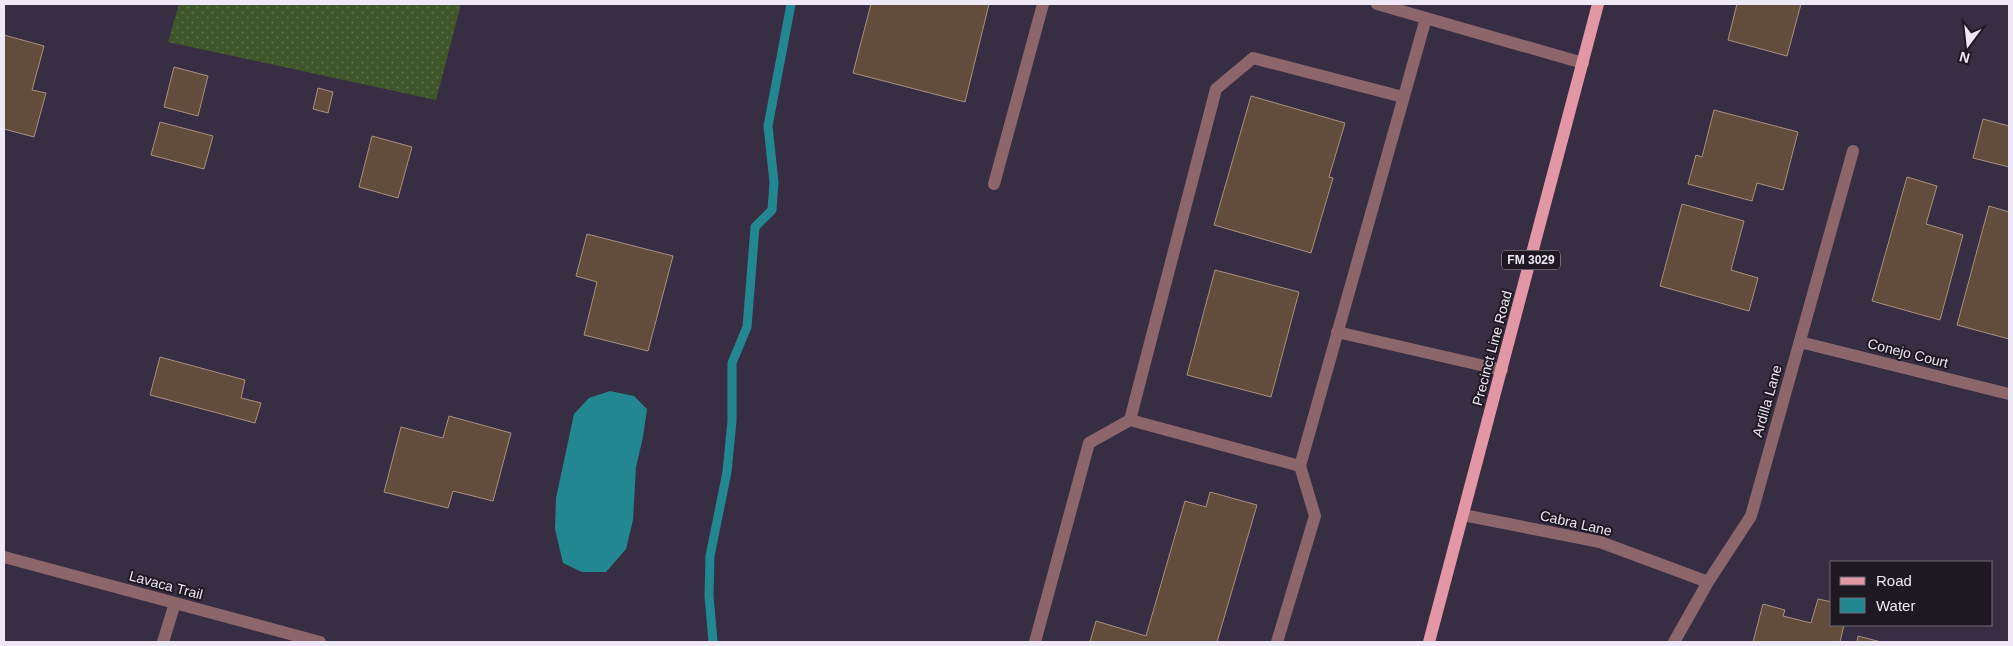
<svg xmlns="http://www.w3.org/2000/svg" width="2013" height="646" font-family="Helvetica,sans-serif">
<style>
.grass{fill:url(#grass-dots)}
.water{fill:#228790}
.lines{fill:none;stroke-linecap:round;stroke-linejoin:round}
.stream{stroke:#228790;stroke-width:9}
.building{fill:#624c3b;stroke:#aa917f}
.lane{stroke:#8c666b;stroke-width:12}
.street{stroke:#8c666b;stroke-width:12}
.primary{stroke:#e396a3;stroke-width:12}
.labels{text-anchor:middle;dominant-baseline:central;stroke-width:4;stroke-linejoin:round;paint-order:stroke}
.shield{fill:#1d1822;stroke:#b0aab7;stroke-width:1}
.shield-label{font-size:12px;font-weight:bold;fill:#efe9f7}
.street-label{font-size:14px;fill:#efe9f7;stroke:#1d1822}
</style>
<defs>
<pattern id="grass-dots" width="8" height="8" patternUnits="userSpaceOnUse" patternTransform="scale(1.25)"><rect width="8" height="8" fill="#3e562a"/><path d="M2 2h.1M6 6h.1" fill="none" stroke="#5a6e4a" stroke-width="1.8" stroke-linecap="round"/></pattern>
</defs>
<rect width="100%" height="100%" fill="#382e43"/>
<path class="grass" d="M179,4h282l-25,96 -268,-58z"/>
<path class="water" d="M610,391l24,5 13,13 -4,28 -7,30 -3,53 -7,29 -20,23h-24l-19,-9 -8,-34 1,-31 18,-84 15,-16z"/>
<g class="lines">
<path class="stream" d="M713,642l-4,-46 1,-40 17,-84 5,-51v-58l15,-36 8,-100 17,-17 2,-28 -6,-56 23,-122"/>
</g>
<path class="building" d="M871,4h118l-24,98 -112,-29z
M1737,4h64l-14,52 -59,-16z
M4,35l40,11 -12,44 14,3 -12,44 -30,-8z
M174,67l34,9 -10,40 -34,-9z
M318,88l15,4 -5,21 -15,-4z
M1251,96l94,27 -16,54 4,1 -22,75 -97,-28z
M1714,110l84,22 -15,58 -26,-7 -5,18 -64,-17 8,-29 6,2z
M1983,119l26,7v41l-36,-9z
M160,122l53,14 -9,33 -53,-14z
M372,136l40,11 -14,51 -39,-11z
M1907,177l30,9 -11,38 37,11 -23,85 -68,-19z
M1682,204l62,17 -13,49 27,8 -9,33 -89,-25z
M1989,206l20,6v127l-52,-14z
M587,234l86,22 -25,95 -64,-16 13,-53 -21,-6z
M1215,270l84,22 -28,105 -84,-22z
M160,357l85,23 -4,18 20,5 -6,20 -105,-28z
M449,416l62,17 -18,68 -40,-10 -5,17 -64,-16 17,-65 42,11z
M1210,492l47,13 -40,137h-127l6,-21 50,15 39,-135 21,6z
M1818,599l14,3v23h12l-4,17h-87l10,-38 22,6 -2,6 28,7z
M1858,636l23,6h-24z"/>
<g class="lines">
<path class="lane" d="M1377,4l206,59
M994,184l49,-180
M1337,332l165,38
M1130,420l170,46
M1035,642l54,-199 41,-23 86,-331 37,-31 150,39
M1277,642l38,-126 -15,-50 126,-448"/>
<path class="street" d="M1800,342l209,52
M1463,515l137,27 108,40
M4,557l316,85
M163,642l12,-39
M1674,642l34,-60 43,-66 102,-365"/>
<path class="primary" d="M1429,642l169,-638"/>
</g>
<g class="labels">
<rect class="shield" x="1502" y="250.5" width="58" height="19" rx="4"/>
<g class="shield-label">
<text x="1531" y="260">FM 3029</text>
</g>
<g class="street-label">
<text transform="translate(1492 348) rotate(-75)">Precinct Line Road</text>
<text transform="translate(1908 353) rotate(14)">Conejo Court</text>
<text transform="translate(1767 401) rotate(-74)">Ardilla Lane</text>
<text transform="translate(1576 523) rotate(13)">Cabra Lane</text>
<text transform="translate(166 585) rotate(15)">Lavaca Trail</text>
</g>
</g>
<rect width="2013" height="646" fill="none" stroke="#efe9f7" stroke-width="10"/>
<rect x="1830" y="561" width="162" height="65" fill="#1d1822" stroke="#716c77"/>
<rect x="1840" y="577" width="25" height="8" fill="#e396a3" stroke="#716c77"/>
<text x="1876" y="586" font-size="15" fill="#efe9f7">Road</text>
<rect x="1840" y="598" width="25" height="15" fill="#228790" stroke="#716c77"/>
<text x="1876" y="611" font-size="15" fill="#efe9f7">Water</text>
<g transform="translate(1968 45) rotate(195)" stroke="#1d1822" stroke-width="4" paint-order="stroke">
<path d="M0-4L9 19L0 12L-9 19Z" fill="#efe9f7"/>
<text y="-8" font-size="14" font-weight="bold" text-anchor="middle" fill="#efe9f7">N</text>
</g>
</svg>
